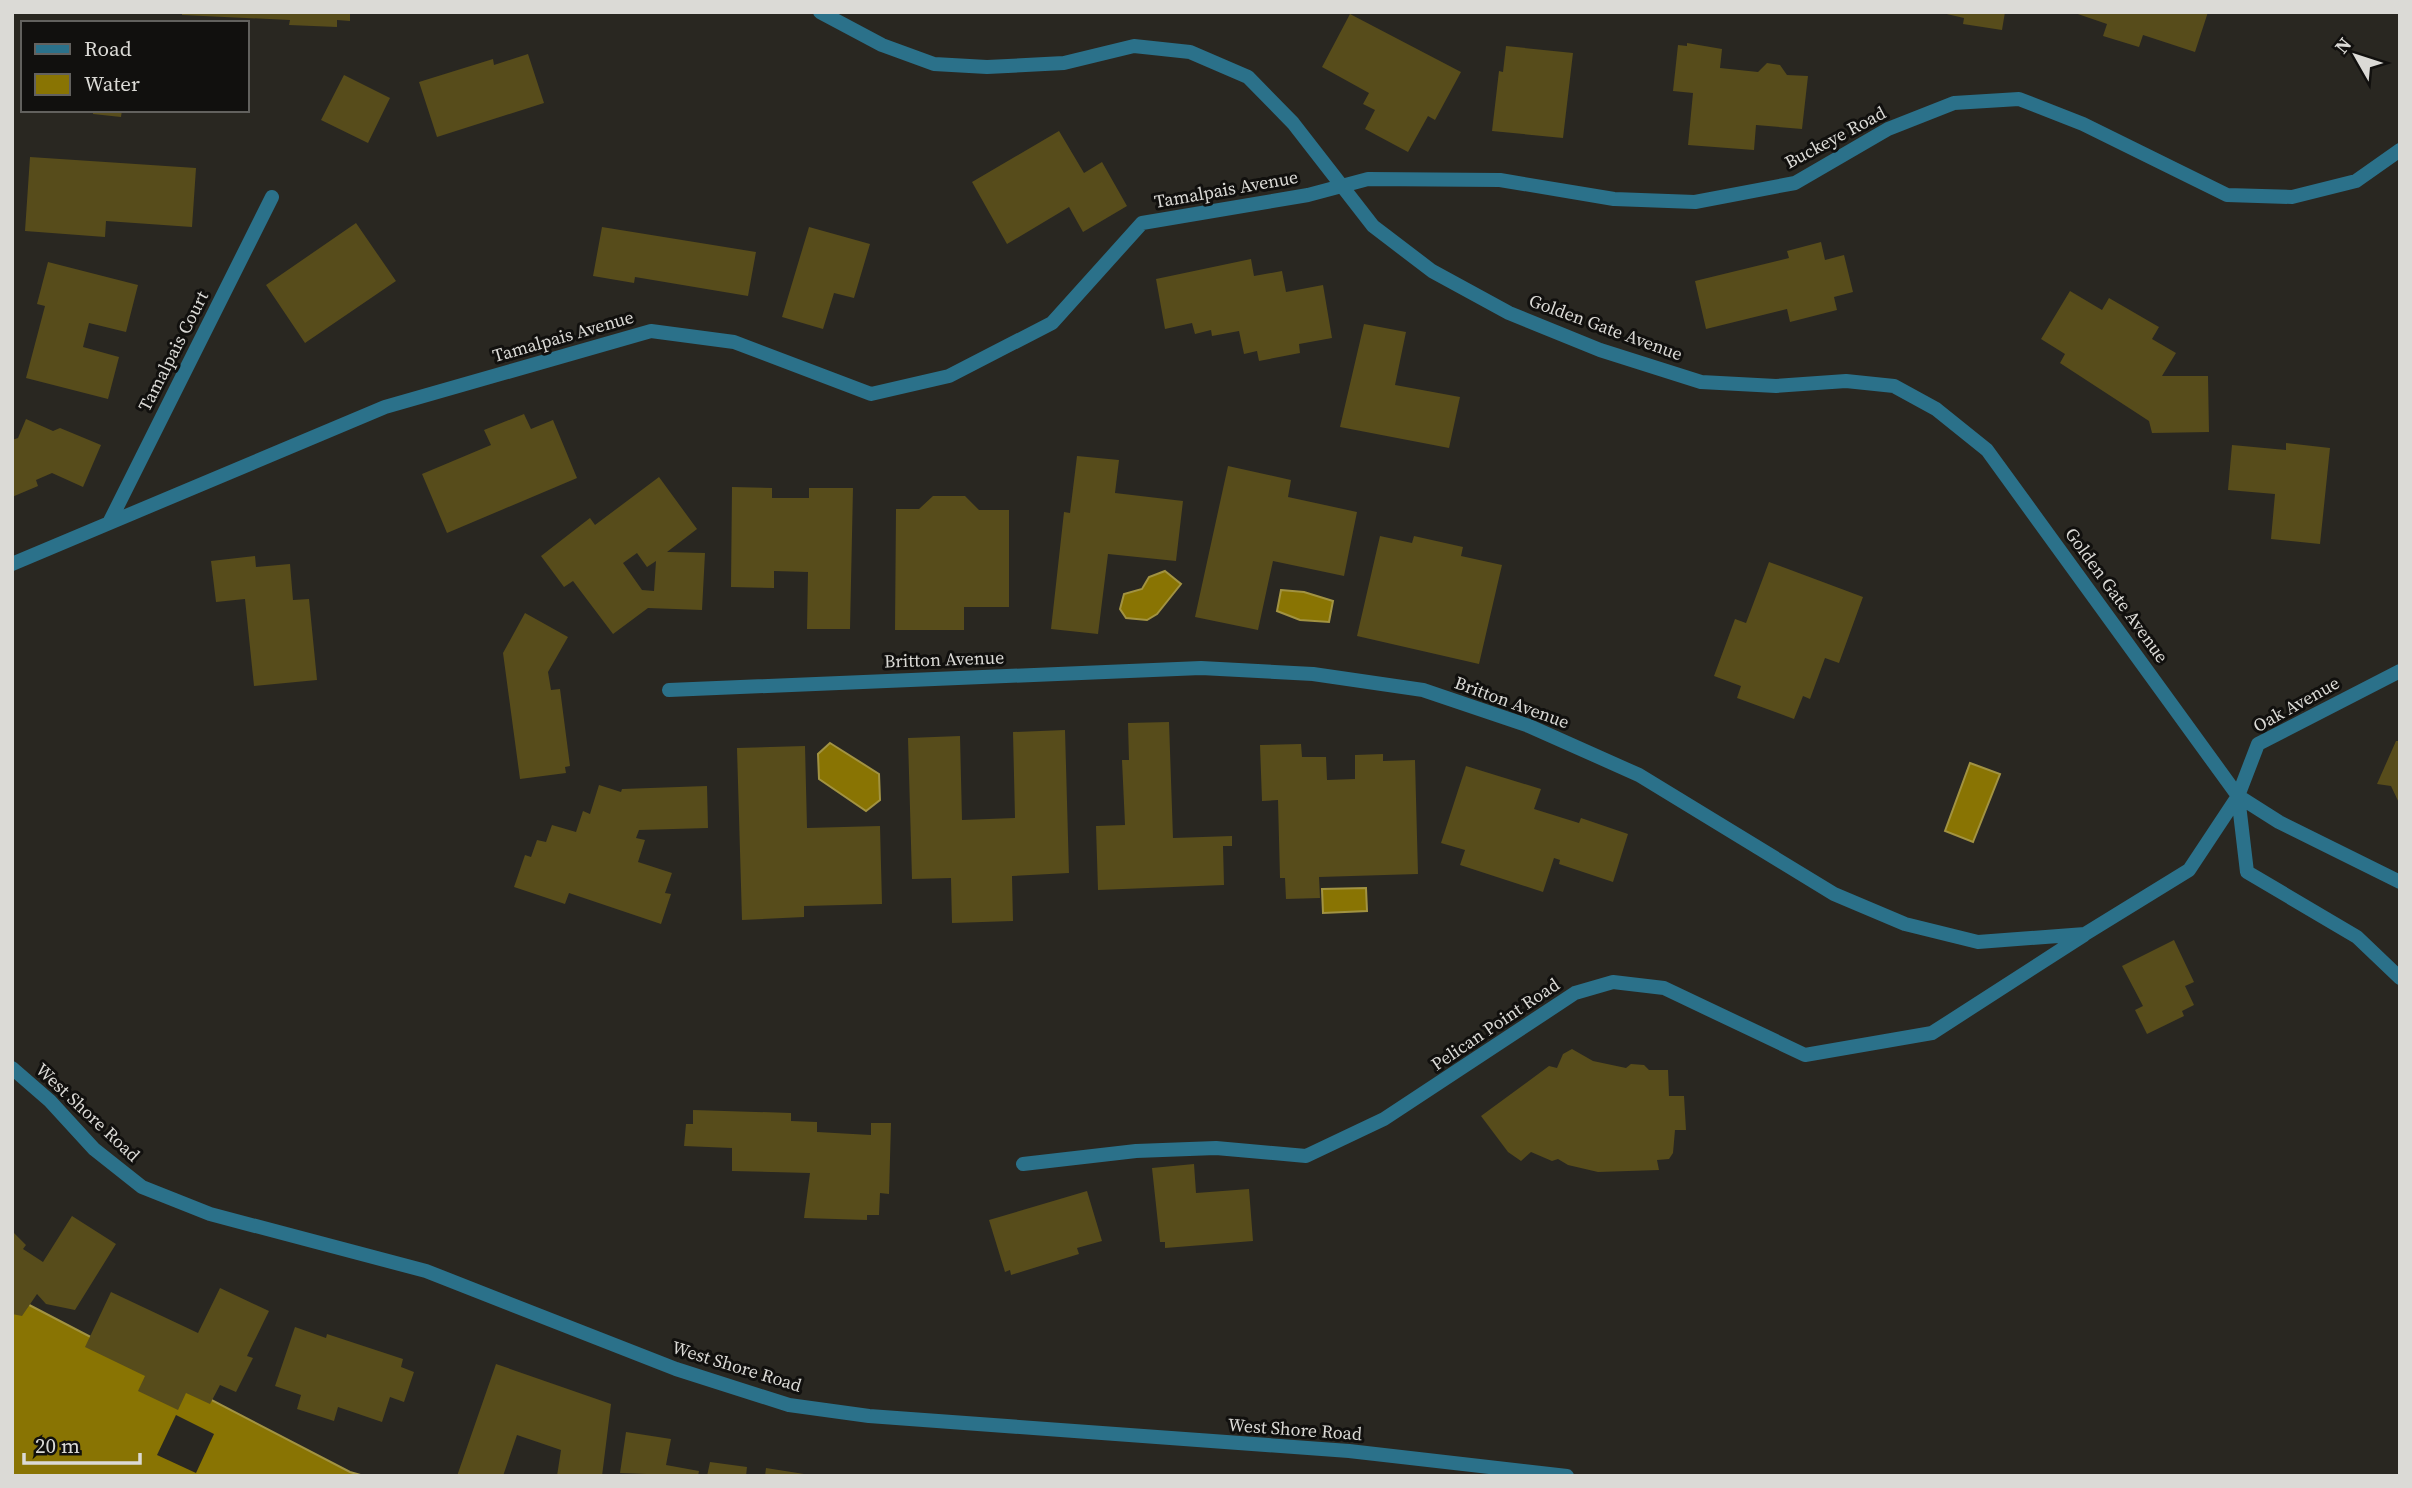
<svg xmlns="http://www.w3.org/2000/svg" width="2412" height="1488" font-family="'Source Serif 4',serif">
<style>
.water{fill:#897403;stroke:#a29342;stroke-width:2}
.pier{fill:#292721}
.building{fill:#574c1b;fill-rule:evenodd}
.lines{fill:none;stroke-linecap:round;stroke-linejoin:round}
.street{stroke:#2b718a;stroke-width:14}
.labels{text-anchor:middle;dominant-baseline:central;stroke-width:6;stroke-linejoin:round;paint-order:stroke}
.street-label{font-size:18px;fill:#dbdad6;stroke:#11100e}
</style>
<rect width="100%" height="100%" fill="#292721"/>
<path class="water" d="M1165,571l16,13 -24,30 -10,6 -21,-2 -6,-9 4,-15 18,-5 7,-12z
M1281,590l23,2 29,9 -4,21 -29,-2 -23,-9z
M830,743l49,31 1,26 -14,11 -47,-32 -1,-25z
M1970,763l30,11 -27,68 -28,-11z
M1366,888l1,23 -44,2 -1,-24z
M12,1296l338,176 14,4h-352z"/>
<path class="pier" d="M176,1415l38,19 -18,39 -39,-18z"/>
<path class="building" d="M182,12h168v9l-13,-1v7l-48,-2 1,-5 -108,-5z
M1938,12h67l-3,18 -39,-6 1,-6z
M2072,12h136l-13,40 -52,-17 -4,12 -36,-11 4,-12z
M1350,14l111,58 -26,48 -7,-4 -20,36 -43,-23 10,-19 -12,-6 6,-11 -47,-26z
M1687,43l35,6 -2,19 38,4 9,-9 13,2 7,10 21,1 -6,53 -46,-4 -2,25 -66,-5 5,-52 -20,-2 5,-46 9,1z
M1506,46l67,7 -10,85 -71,-7 7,-60 4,1z
M528,54l16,49 -107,34 -18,-55 74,-23 1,6z
M344,75l46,23 -22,45 -47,-23z
M93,110h29l-1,7 -28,-3z
M1059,131l25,42 18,-11 25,44 -44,26 -14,-25 -62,37 -35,-62z
M30,157l166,11 -4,59 -86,-6 -1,16 -80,-6z
M356,223l40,58 -91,62 -39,-58z
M602,227l154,25 -8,44 -113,-19 -1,6 -41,-7z
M809,227l61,17 -16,54 -20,-5 -11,36 -41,-12z
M1821,242l4,18 19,-5 9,37 -19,5 3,13 -47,12 -3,-13 -81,20 -11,-48 94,-23 -2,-7z
M1251,259l3,17 28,-5 4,21 37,-7 9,53 -33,6 1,9 -41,8 -2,-10 -13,3 -5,-23 -27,5 -1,-6 -16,4 -3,-11 -27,6 -9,-50z
M48,262l90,23 -12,47 -37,-9 -6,24 36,10 -11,42 -82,-21 19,-72 -8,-2z
M2070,291l32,19 7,-12 50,29 -7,12 24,14 -14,23h46l1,56 -57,1 -3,-12 -89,-58 5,-9 -24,-15z
M1364,324l42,8 -11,53 65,12 -11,51 -109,-21z
M524,414l7,15 22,-9 24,58 -130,55 -25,-59 69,-29 -7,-15z
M26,419l27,12 7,-3 41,17 -18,42 -31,-14 -16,7 2,6 -26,11v-57l6,-2z
M2286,443l44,5 -10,96 -49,-5 4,-45 -47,-4 4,-45 54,5z
M1077,456l42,4 -4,33 68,8 -7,60 -68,-7 -10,80 -47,-5 13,-117 6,1z
M1228,466l63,14 -3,17 69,15 -13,64 -71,-15 -15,69 -63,-13z
M659,477l38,52 -30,23 38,1 -3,57 -54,-2 -35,26 -40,-53 -9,6 -23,-31 49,-38 5,7zM637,553l10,14 9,-6 -2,30 -12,-1 -19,-27z
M732,487l40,1v10h37v-10h44l-3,141h-43l1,-57 -34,-1v17l-43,-1z
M933,496h32l14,14h30v97h-45v23h-69l1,-121h23z
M1380,536l32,7 2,-7 49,11 -2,9 41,9 -23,99 -122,-28z
M255,556l1,11 34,-3 3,36 16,-1 8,81 -63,6 -9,-87 -29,3 -5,-41z
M1769,562l94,35 -24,66 -14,-5 -15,41 -7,-3 -9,23 -57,-21 4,-12 -27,-10 21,-57 11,4z
M525,613l43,24 -20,35 3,18 9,-1 10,77 -5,1 1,6 -46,6 -17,-126z
M1169,722l4,116 59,-2v10h-9l1,39 -126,5 -2,-64 29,-1 -3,-65h7l-1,-37z
M1065,730l4,143 -57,3 1,45 -61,2 -1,-45 -39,1 -4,-141 52,-2 2,84 53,-2 -2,-86z
M2396,741h4v64l-9,-19 -14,-2z
M1301,744l1,13h24l1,23 28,-1v-24l28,-1v7l32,-1 3,114 -99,3 1,21 -34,1 -1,-21h-5l-2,-78 -16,1 -2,-56z
M805,746l2,82 73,-2 2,78 -78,2v11l-62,3 -5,-172z
M1466,766l75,23 -7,20 45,14 2,-5 47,16 -15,48 -54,-18 1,-4 -6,-2 -11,34 -83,-27 5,-15 -24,-7z
M599,785l22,7 1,-3 85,-3 1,42 -69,2 -3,8 9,2 -7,22 34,11 -7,20 6,1 -10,30 -92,-31 -4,11 -51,-17 11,-32 6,2 6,-17 9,2 6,-17 24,7 7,-21 7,3z
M2174,940l20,42 -9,4 9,19 -12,6 2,5 -37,18 -12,-24 8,-4 -21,-40z
M1572,1049l21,12 33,7 5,-4 13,1 5,5h19l1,26h15l2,34h-11l-2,23 -4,6 -12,1 2,10 -61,2 -30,-7 -10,-6 -6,2 -21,-9 -10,9 -13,-9 -27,-36 68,-50 8,2 6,-14z
M693,1110l98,3v8l26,1v10l54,3v-12h20l-2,71 -9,-1 -1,22h-12v5l-63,-2 6,-45 -78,-2v-23l-48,-2 2,-22h7z
M1194,1164l2,29 53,-4 4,52 -88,7v-6h-5l-8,-74z
M1087,1191l15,50 -25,7 2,6 -68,21 -1,-5 -5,2 -16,-52z
M72,1216l44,28 -41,66 -29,-6 -9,-10 -15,22 -10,-2v-83l14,14 -3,4 20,13z
M220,1288l49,23 -22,45 6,2 -17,34 -16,-7 -10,19 -24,-11 -8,17 -40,-19 7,-15 -60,-29 26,-55 87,41z
M295,1327l31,11 1,-4 76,25 -2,8 13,5 -10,30 -14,-5 -8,25 -44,-15 -4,14 -37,-12 4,-14 -26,-9z
M496,1364l115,40 -9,72h-45l4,-26 -44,-15 -14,41h-46z
M626,1432l45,7 -5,26 33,6 -1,5 -78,-3z
M710,1462l37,5 -1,9h-39z
M766,1468l38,6v2h-39z"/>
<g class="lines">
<path class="street" d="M820,12l62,33 52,19 53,3 77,-4 70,-17 56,6 58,25 45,46 80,103 59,45 77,42 91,37 101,32 75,4 70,-5 48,5 42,23 51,41 251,346 41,26 121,60
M109,523l163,-326
M12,564l373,-157 266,-76 83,11 137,52 78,-18 103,-53 90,-100 166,-28 60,-16 132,1 114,19 81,3 100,-19 93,-54 66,-26 65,-4 64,25 144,71 65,2 64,-16 44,-31
M669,690l532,-22 112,6 110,16 106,36 110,49 195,119 71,30 73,18 107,-8 104,-64 49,-74 20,-52 142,-73
M2238,796l9,76 110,65 43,41
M12,1068l38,33 44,48 48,38 68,27 216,57 250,98 113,36 80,11 480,35 218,25
M1023,1164l113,-13 80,-3 90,8 78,-37 191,-126 38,-11 51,6 141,67 127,-22 152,-98"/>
</g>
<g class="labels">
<g class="street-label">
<text transform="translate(1835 137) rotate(-28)">Buckeye Road</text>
<text transform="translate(1226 189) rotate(-10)">Tamalpais Avenue</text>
<text transform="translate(1606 327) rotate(20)">Golden Gate Avenue</text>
<text transform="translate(563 336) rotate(-16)">Tamalpais Avenue</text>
<text transform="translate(173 351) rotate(-63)">Tamalpais Court</text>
<text transform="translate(2117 595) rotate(54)">Golden Gate Avenue</text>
<text transform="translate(944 659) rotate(-2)">Britton Avenue</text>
<text transform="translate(1512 702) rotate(20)">Britton Avenue</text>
<text transform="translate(2296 704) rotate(-29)">Oak Avenue</text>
<text transform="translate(1495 1024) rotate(-34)">Pelican Point Road</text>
<text transform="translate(88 1112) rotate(43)">West Shore Road</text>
<text transform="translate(737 1366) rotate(17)">West Shore Road</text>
<text transform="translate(1295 1429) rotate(4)">West Shore Road</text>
</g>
</g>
<rect width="2412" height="1488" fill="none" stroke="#dbdad6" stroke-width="28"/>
<rect x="21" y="21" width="228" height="91" fill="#11100e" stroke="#62615e" stroke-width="2"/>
<rect x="35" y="44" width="35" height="10" fill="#2b718a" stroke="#62615e" stroke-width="2"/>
<text x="84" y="56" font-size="21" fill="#dbdad6">Road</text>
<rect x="35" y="74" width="35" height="21" fill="#897403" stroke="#62615e" stroke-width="2"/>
<text x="84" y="91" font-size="21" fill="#dbdad6">Water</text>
<g transform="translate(2356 56) rotate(309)" stroke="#11100e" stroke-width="5" paint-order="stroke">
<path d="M0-5L12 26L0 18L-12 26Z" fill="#dbdad6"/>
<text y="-10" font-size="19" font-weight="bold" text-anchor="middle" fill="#dbdad6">N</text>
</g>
<path d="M24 1453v10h116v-10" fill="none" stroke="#dbdad6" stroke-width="3.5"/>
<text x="35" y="1453" font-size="21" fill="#dbdad6" stroke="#11100e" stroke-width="5" paint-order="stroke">20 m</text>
</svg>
